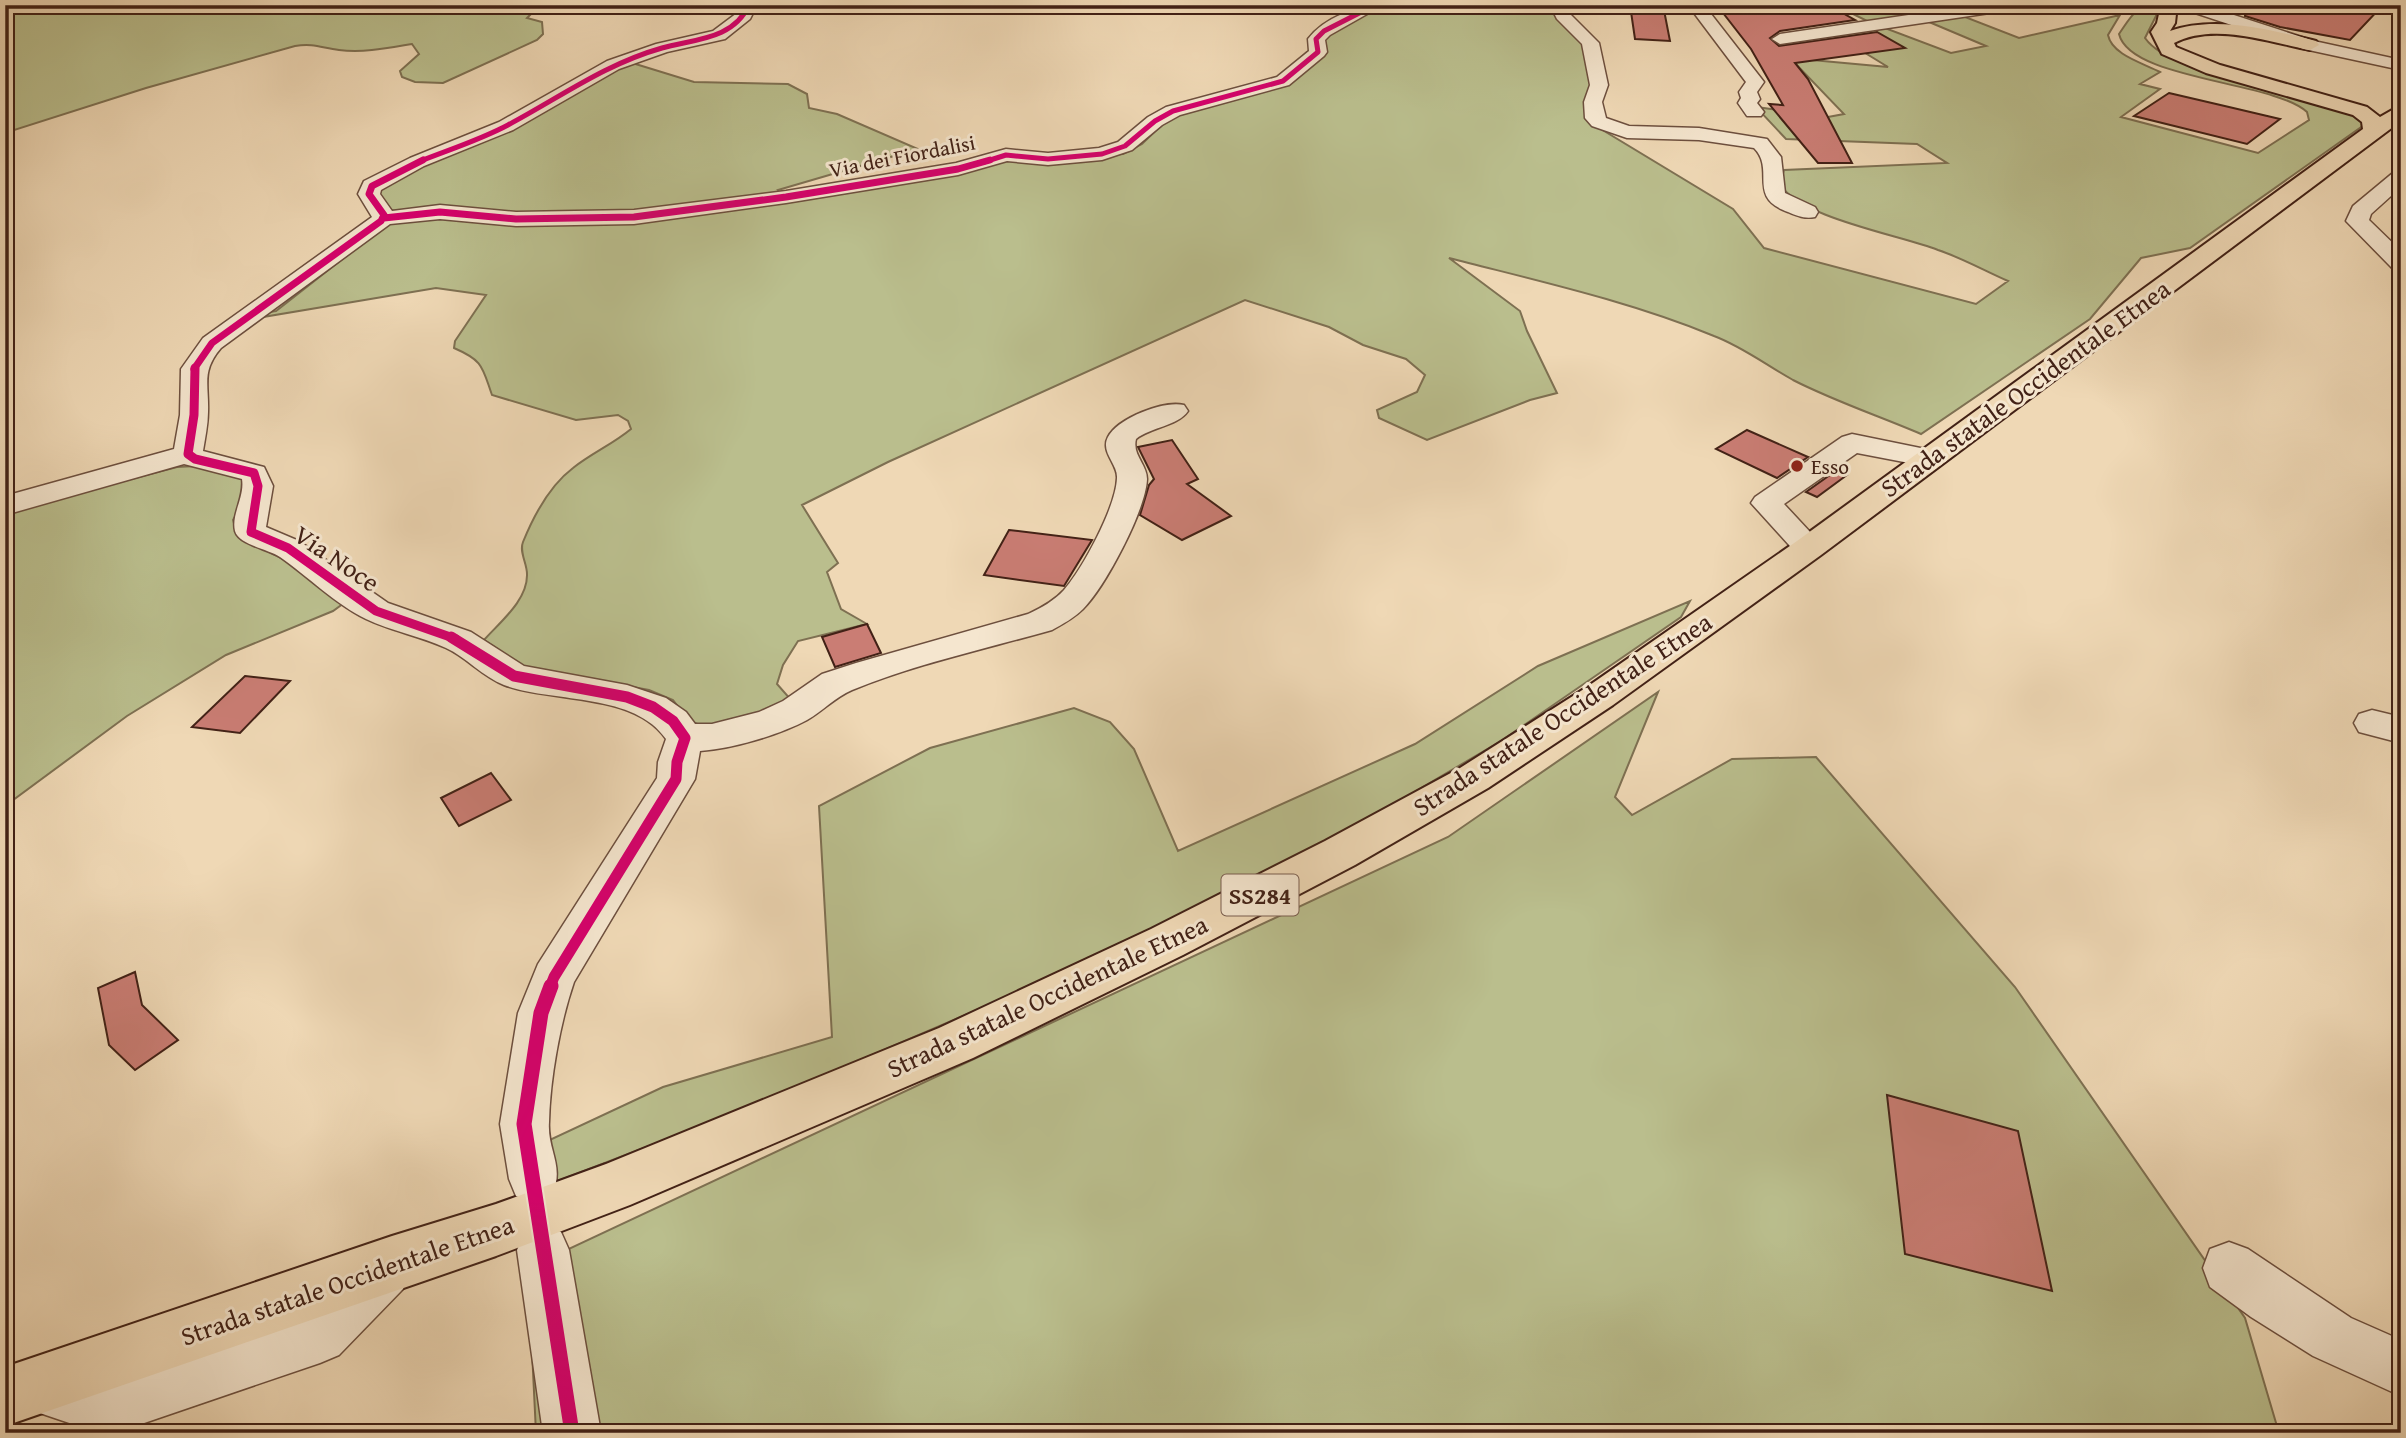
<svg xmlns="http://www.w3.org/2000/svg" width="2406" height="1438" font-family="'Gentium Book Plus',serif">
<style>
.green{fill:#babe8d;stroke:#7e7052;stroke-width:2}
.building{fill:#ca7d74;stroke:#422116;stroke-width:2}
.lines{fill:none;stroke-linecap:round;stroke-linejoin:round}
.minor-casing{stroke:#6d4f3e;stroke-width:3}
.major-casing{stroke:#422116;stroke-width:4}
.minor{fill:#f5e6cf;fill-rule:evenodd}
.major{fill:#efd8b5;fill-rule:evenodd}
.cycleway-far4-casing{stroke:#f5e6cf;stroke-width:7}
.cycleway-far3-casing{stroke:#f5e6cf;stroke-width:10}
.cycleway-far2-casing{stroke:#f5e6cf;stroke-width:12}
.cycleway-far1-casing{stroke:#f5e6cf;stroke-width:16}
.cycleway-casing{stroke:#f5e6cf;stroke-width:19}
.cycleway-far4{stroke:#d6006c;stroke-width:5}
.cycleway-far3{stroke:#d6006c;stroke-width:7}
.cycleway-far2{stroke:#d6006c;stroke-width:9}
.cycleway-far1{stroke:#d6006c;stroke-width:11}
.cycleway{stroke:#d6006c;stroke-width:15}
.poi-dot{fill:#8f2418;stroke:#f5e6cf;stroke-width:2.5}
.labels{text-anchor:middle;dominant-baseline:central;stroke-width:6;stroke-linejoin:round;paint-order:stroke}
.far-street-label{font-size:21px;fill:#422116;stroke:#f5e6cf}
.far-poi-label{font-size:21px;fill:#422116;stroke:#f5e6cf;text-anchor:start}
.shield{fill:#f5e6cf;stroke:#785c4e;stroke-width:2}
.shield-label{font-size:24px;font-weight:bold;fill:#422116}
.street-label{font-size:26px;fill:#422116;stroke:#f5e6cf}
</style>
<rect width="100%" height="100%" fill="#efd8b5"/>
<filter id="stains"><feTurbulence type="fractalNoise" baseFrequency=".00286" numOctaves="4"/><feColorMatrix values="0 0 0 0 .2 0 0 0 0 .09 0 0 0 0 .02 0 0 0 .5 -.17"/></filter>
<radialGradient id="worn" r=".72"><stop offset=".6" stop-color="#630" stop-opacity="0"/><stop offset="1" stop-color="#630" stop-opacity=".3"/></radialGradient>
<path class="green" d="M5,5h535l-13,13 15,4 1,12 -6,6 -94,43 -28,-1 -13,-5 -2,-6 19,-17 -7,-10c-24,4 -48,9 -73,6 -17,-2 -25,-7 -44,-4l-149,42 -141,45z
M1381,5h130l41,5 34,34 7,45 -2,34 142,86 31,39 212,56 32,-23c-23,-10 -46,-23 -70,-31 -38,-15 -139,-32 -158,-66l4,-14 163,-7 -30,-19 -131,-5 -30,-32 72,10 16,-3 -54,-56 98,9 -52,-32 49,-7 66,25 35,-7 -57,-24 31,-7 59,23 101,-23 -12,20c4,20 35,28 52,37l-20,12 20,5 -39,28 137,36 51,-33 -2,-8c-34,-31 -177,-32 -188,-78 12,-17 16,-29 39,-29l-2,11 -11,22c34,48 191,42 219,87l-174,123 -49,10 -51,61 -169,115c-42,-18 -87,-33 -128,-54 -27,-15 -50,-33 -79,-44 -85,-35 -176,-55 -265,-78l71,53 7,20 30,62 -27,7 -103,40 -48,-22 -2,-8 40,-18 8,-17 -19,-16 -43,-14 -34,-18 -84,-27 -357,162 -86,43 36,58 -11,9 14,37 26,15 -69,17 -15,24 -6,19 15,17 -23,16 -63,10 -17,-6 -16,-21 -24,-10 -125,-23 -40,-27c16,-18 44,-40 43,-66 0,-11 -8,-22 -4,-32 11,-27 26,-56 50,-74 19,-15 40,-24 58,-39l-3,-8 -10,-6 -42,5 -84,-25c-10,-28 -8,-34 -38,-47l1,-7 31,-46 -50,-7 -173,29v-4l13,-2 111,-87 47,-9 180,6 393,-62 116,-5 19,-10 30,-29 95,-25 61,-58z
M1835,5h131l6,2 -101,16z
M629,62l65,20 94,2 19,10 2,14 28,6 81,35 -140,41 4,4 -128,19 -255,-1 -8,-2 -15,-17 1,-4z
M196,466l45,11c7,14 0,30 -8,43l4,15 46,24 61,44 -11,8 -107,44 -99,61 -122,90v-294l172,-45z
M1690,601l-9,16 -180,124 -129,76 -269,139 -355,152 -198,76 -9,-40 122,-57 169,-50 -13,-231 111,-58 144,-40 36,14 24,27 44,102 237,-107 123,-78z
M1658,692l-43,105 17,18 100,-56 84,-2 199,230 230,331 34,115h-1743l-8,-165 920,-431z"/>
<path class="building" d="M1630,5h33l7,36 -35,-2z
M1725,5h23l3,5h10l67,-5 27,15 -75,11 -10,7 9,8 98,-14 28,16 -110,15 13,16 44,84h-34l-49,-59 14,1 -32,-56 -31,-40h7z
M2246,5h92l12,8 11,-8h22l-33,35 -70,-13 -35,-11z
M2169,93l60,14 51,12 -33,25 -113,-28z
M1747,430l61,27 -31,21 -61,-29z
M1172,440l26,39 -11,5 44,32 -49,24 -42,-25 9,-30 5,-6 -16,-32z
M1837,470l10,5 -30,22 -11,-5z
M1009,530l83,10 -28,46 -80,-11z
M867,624l14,29 -46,14 -13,-30z
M245,676l45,5 -50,52 -48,-6z
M491,773l20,27 -52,26 -18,-28z
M135,972l7,33 36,35 -43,30 -26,-25 -11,-57z
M1887,1095l131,36 34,160 -147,-37z"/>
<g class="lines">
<defs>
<path id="minor" d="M741,5h16l-7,14 -25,20 -58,13 -48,17 -106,61 -89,36 -43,24 -1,4 12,17 48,-6 76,7 118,-2 152,-19 170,-28 50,-14 42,4 51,-5 19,-6 30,-25 18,-10 111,-30 32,-26 -1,-12c16,-21 49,-34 75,-34l-53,30 -5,5 2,12 -3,4 -35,29 -109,30 -18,10 -30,25 -30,10 -54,5 -41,-4 -49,14 -172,28 -152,21 -118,2 -76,-7 -50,5 -169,124c-20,23 -12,37 -13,64 0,13 -3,26 -5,39l61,16 9,19 -7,41 33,14 89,62 83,29 53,34 103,19 39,13 20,14 9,12h17l47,-12 24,-11 39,-27 34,-11 172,-49c13,-6 26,-13 36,-24 19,-22 52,-83 53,-112 1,-14 -17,-26 -9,-41 10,-19 56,-37 76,-32l4,6c-10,15 -37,16 -52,28 -4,16 11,25 11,40 -1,31 -42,108 -64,130 -9,9 -20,15 -31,21 -67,19 -136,34 -200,60 -17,7 -29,21 -45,30 -28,15 -75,29 -107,31l-5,28 -121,203c-14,41 -24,97 -25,140 -2,29 16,43 3,74l-18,7 -18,-7 -7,-17 -9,-55 18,-111 20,-49 119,-186 1,-16 8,-23c-32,-47 -114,-36 -162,-54 -21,-8 -38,-28 -58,-37 -26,-12 -55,-17 -80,-29 -28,-13 -60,-44 -86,-62 -12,-8 -41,-12 -45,-26 -4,-17 10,-34 7,-52l-58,-15 -179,51v-19l169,-47 6,-34 1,-46 22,-31 169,-121 -14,-23 6,-13 46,-23 89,-36 108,-61 49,-17 57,-13 24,-18z
M1550,5h16l4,9 29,29 9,42 -6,17 4,16 23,8 70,2 68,11 14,18 4,36 30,14 3,5 -3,5c-10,2 -18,-1 -27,-5 -42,-15 -12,-42 -34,-64l-55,-8 -72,-2 -35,-12 -7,-8 -1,-16 6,-17 -8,-41 -25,-25z
M1688,5h16l60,77 -7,10 3,7 -3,4 7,9 -3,4h-14l-9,-13 3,-5 -2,-6 7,-10z
M1976,5h42l-8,5 -230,34 -8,-5 8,-5z
M2178,5h25l111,36 87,19v10l-97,-21 -124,-41z
M2341,5h17l1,1 -8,5z
M2401,170v17l-30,27 -2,6 32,31v20l-8,-2 -47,-48 7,-15 41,-34z
M1852,434l88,18 5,6 -5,6 -10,3 -73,-14 -73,51 41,44 -5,7 -11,3 -11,-3 -47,-52 4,-6 87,-60z
M2372,710l29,7v26l-42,-11 -5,-9 5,-9z
M543,1224l18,8 8,18 32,183h-58l-26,-183 8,-18z
M2229,1242l19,7 103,69 50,22v56l-88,-40 -62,-39 -41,-30 -7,-19 7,-19z
M384,1244l19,7 7,19 -7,19 -64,66 -19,8 -205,70h-16l-80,-27 -8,-20 8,-20 20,-8 68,21 196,-65 62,-63z"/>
<path id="major" d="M2161,5h16l-2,18 -5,8c46,-16 100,-1 146,10l3,4 -9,5c-41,-8 -96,-28 -136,-7l2,4 44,18 147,42 13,10 21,-12v16l-580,434 -208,150 -125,83 -133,77 -172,90 -210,103 -343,147 -134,51 -491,170v-59l387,-131 104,-32 110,-40 333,-136 212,-99 174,-88 135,-73 127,-81 210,-146 566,-412 -1,-7 -9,-7 -147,-42 -44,-19 -11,-22 6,-9z"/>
</defs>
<use href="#minor" class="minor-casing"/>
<use href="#major" class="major-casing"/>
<use href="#minor" class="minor"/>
<use href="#major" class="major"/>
<defs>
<path id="cycleway-far4" d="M418,162c30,-12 62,-22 90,-37 51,-27 97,-61 154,-77 32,-9 71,-8 87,-43
M984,162l22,-7 42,4 54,-5 23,-8 30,-25 18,-10 110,-30 35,-29 -2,-13 8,-8 51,-26"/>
<path id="cycleway-far3" d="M384,218l56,-6 76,7 118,-2 152,-20 172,-28 32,-9
M194,369l18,-26 169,-122 3,-6 -15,-21 3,-8 51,-26"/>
<path id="cycleway-far2" d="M195,368l-1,47 -6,39 7,5 59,14 4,13 -7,46 37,16 88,63 80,28"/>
<path id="cycleway-far1" d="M451,637l63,39 113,21 26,10 20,14 12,17 -8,24 -1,17 -122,198 -4,10"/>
<path id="cycleway" d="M551,986l-10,27 -17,111 48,309"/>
</defs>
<use href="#cycleway-far4" class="cycleway-far4-casing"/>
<use href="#cycleway-far3" class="cycleway-far3-casing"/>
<use href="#cycleway-far2" class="cycleway-far2-casing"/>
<use href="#cycleway-far1" class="cycleway-far1-casing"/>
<use href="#cycleway" class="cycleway-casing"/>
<use href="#cycleway-far4" class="cycleway-far4"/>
<use href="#cycleway-far3" class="cycleway-far3"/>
<use href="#cycleway-far2" class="cycleway-far2"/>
<use href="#cycleway-far1" class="cycleway-far1"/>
<use href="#cycleway" class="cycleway"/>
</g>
<circle class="poi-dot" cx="1797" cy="466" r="7"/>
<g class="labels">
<g class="far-street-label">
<text transform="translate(902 156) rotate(-11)">Via dei Fiordalisi</text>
</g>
<g class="far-poi-label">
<text x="1811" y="466">Esso</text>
</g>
<rect class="shield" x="1221.5" y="874.5" width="77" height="41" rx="5"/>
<g class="shield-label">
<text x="1260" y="895">SS284</text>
</g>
<g class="street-label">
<text transform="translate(2025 388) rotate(-36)">Strada statale Occidentale Etnea</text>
<text transform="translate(337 558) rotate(34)">Via Noce</text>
<text transform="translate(1562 714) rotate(-33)">Strada statale Occidentale Etnea</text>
<text transform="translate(1047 996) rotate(-25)">Strada statale Occidentale Etnea</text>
<text transform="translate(347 1280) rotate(-19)">Strada statale Occidentale Etnea</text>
</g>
</g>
<rect width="2406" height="1438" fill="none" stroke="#efd8b5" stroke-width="28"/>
<rect x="7" y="7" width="2392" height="1424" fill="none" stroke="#422116" stroke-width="3.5"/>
<rect x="14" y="14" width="2378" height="1410" fill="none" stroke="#422116" stroke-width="2"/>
<rect width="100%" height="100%" filter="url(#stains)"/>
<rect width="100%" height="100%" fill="url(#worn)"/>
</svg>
